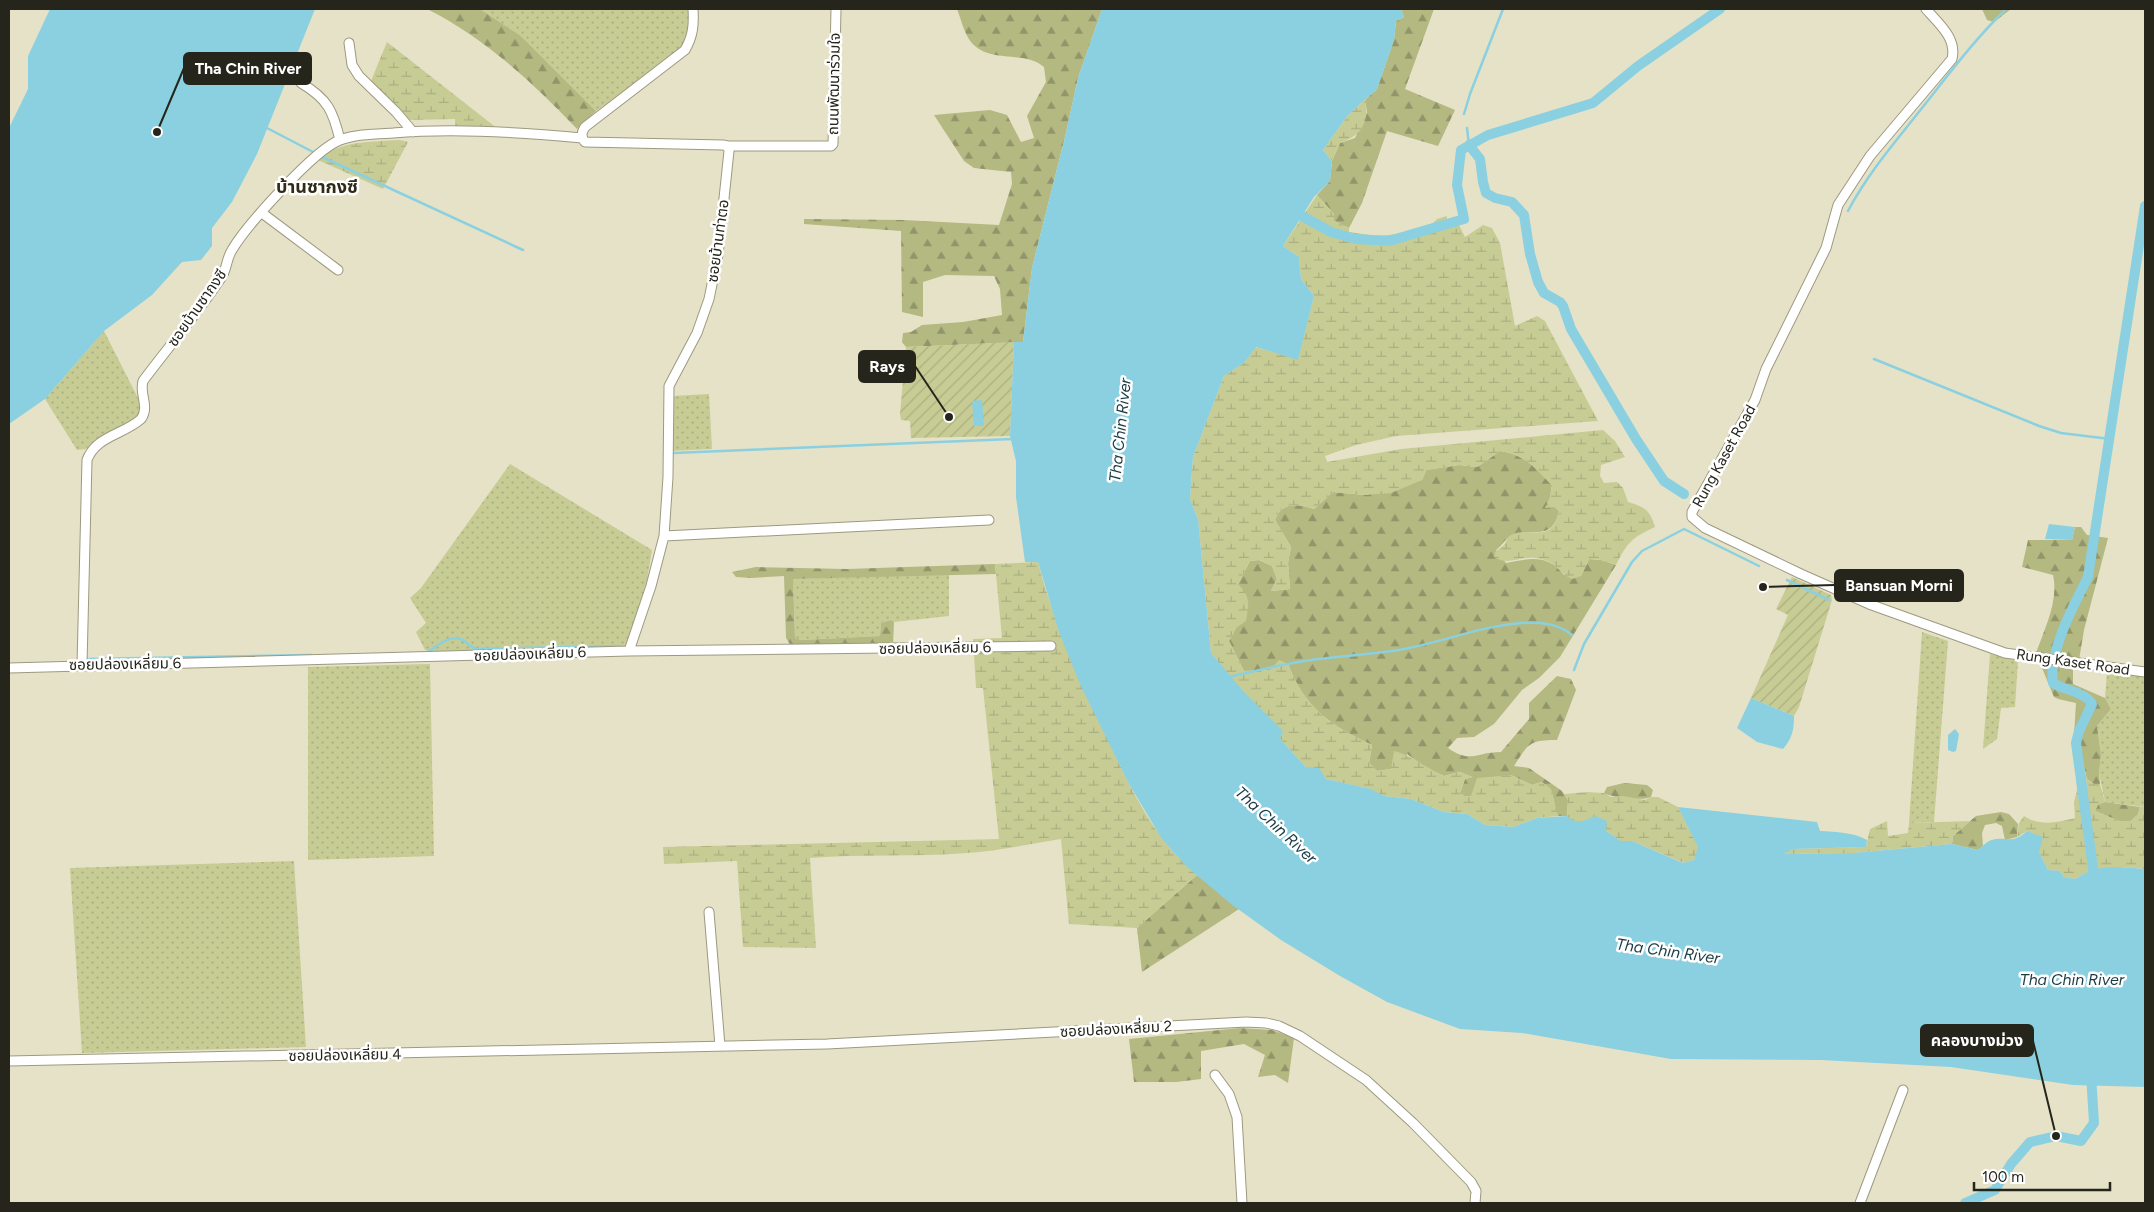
<svg xmlns="http://www.w3.org/2000/svg" width="2154" height="1212" font-family="Figtree,'Noto Sans Thai',sans-serif">
<style>
.grass{fill:url(#grass-dots)}
.forest{fill:url(#forest-firs)}
.wetland{fill:url(#wetland-marsh)}
.garden{fill:url(#garden-furrows)}
.water{fill:#8ad0e0}
.lines{fill:none;stroke-linecap:round;stroke-linejoin:round}
.stream{stroke:#8ad0e0;stroke-width:2.5}
.canal{stroke:#8ad0e0;stroke-width:10}
.minor-casing{stroke:#9d9980;stroke-width:11}
.minor{stroke:#fff;stroke-width:9}
.labels{text-anchor:middle;dominant-baseline:central;stroke-width:5;stroke-linejoin:round;paint-order:stroke}
.street-label{font-size:15px;fill:#26251b;stroke:#fff}
.water-label{font-size:16px;font-style:italic;fill:#193b43;stroke:#fff}
.quarter-label{font-size:18px;font-weight:bold;fill:#2f2b16;stroke:#fff}
.leader{fill:none;stroke:#26251b;stroke-width:2}
.callout-dot{fill:#26251b;stroke:#fff;stroke-width:2}
.callout{fill:#26251b;stroke:#26251b;stroke-width:2}
.callout-label{font-size:16px;text-anchor:middle;font-weight:bold;fill:#fff}
</style>
<defs>
<pattern id="grass-dots" width="8" height="8" patternUnits="userSpaceOnUse" patternTransform="scale(1.25)"><rect width="8" height="8" fill="#c7cc95"/><path d="M2 2h.1M6 6h.1" fill="none" stroke="#abaf80" stroke-width="1.8" stroke-linecap="round"/></pattern>
<pattern id="forest-firs" width="22" height="20" patternUnits="userSpaceOnUse" patternTransform="scale(1.25)"><rect width="22" height="20" fill="#b4b881"/><path d="M5 1l3.5 6h-7zM16 11l3.5 6h-7z" fill="#929569"/></pattern>
<pattern id="wetland-marsh" width="20" height="14" patternUnits="userSpaceOnUse" patternTransform="scale(1.25)"><rect width="20" height="14" fill="#c7cc95"/><path d="M1 5h8M5 5V1M11 12h8M15 12V8" fill="none" stroke="#abaf80"/></pattern>
<pattern id="garden-furrows" width="10" height="10" patternUnits="userSpaceOnUse" patternTransform="scale(1.25)"><rect width="10" height="10" fill="#c7cc95"/><path d="M-1 1l2-2M0 10L10 0M9 11l2-2" fill="none" stroke="#abaf80"/></pattern>
</defs>
<rect width="100%" height="100%" fill="#e6e2c7"/>
<path class="grass" d="M480,9h208c3,23 4,30 -13,47l-79,55 -75,-75z
M104,331l38,75v8l-48,28 -8,7 -9,1 -32,-51z
M709,394l3,55 -42,2 2,-55z
M510,464l142,86 -5,30 -18,58 -5,9 -184,7 -15,-4 -9,-18 10,-9 -16,-25 11,-10z
M949,574v42l-55,6 -3,-2 -10,3 -1,13 -79,4 -6,-2 -2,-59z
M1922,632l26,9 -14,181 -25,1z
M1990,654l28,7 -3,46 -14,1 -4,31 -14,10z
M430,664l4,192 -126,4v-193z
M2107,672l38,4v131l-40,-5 -6,-29 2,-18 -4,-29 14,-17 -6,-11z
M294,861l12,186 -224,6 -12,-185z"/>
<path class="forest" d="M427,9h53l41,27 75,75 -19,18c-45,-47 -92,-91 -150,-120z
M957,9h145l-24,69 -13,59 -33,131 -9,74 -117,5 -4,-5 1,-9 8,-1 11,-7 41,-3 39,-7 -2,-26 -6,-13 -49,-1 -22,7v35l-21,-5 -1,-81 -97,-7v-5l100,1 95,5 13,-41 -1,-12 -37,-4 -10,-7 -30,-46 56,-5 17,5 14,27 13,-4 -7,-22 19,-34 -2,-15c-20,-17 -55,-3 -73,-25 -7,-9 -10,-23 -14,-33z
M1401,9h33l-29,80 50,21 -17,36 -51,-15 -25,72 -13,25 -15,-7v-7l-17,-19 13,-14 2,-20 8,-18 15,-5 12,-26 -2,-12 12,-11 17,-49 2,-19 8,-4z
M1982,9h29l-17,13 -7,-2z
M1500,451c26,4 34,16 52,34 -2,10 -3,19 7,26 -7,31 -25,16 -46,24 -7,2 -11,11 -17,15l10,13c24,-5 42,-9 58,12l17,1 8,-17 12,1 15,5 -56,92 -21,21 -17,12 -28,34 -20,13 -17,1 -9,10c23,16 28,4 53,4l28,-33v-16l28,-27 14,3 5,11 -19,50c-28,0 -29,4 -43,26l15,2 33,23 6,9 -1,16h-9c-5,-13 -3,-28 -17,-34l-9,3 -21,-10 -40,21h-7l-4,-3 5,-14 7,-2 -12,-5 -16,4 -19,-9 -18,-13 -16,15 -14,2 -8,-8 3,-18c-41,-19 -68,-38 -84,-81l-18,6 -26,1 -15,-30 7,-13 2,-44 12,-23 9,-1 13,6 5,13 -6,12 19,-2 -2,-26 3,-16 -16,-27c7,-19 23,-16 39,-11l19,-17 32,3 57,-15 4,-10 33,-5 18,2z
M2075,527h6l6,8 21,3 -24,92 -5,30 -43,-7c8,-23 23,-52 17,-78l-31,-8 6,-27h44z
M995,564l1,10 -203,5 2,59 6,2 79,-4 1,-13 10,-3 3,2 -1,23 -102,1 -5,-8 -2,-62 -33,2 -15,-1 -4,-5 24,-5 91,2z
M2044,663l29,5v16l32,14 6,11 -14,17 4,29 -2,18 1,11h-6l-7,-5 -7,-30v-16l-6,2 2,-32 -18,-4 -4,-2 -12,-29z
M1624,783l23,2 6,5 -2,7c-8,4 -39,1 -47,-4l3,-6z
M2105,802l35,5 -2,7 -7,7h-12l-24,-10 3,-7z
M2001,812l8,2 9,10 -1,13 -12,3 -3,-14 -6,-3 -11,2 -3,8 1,13 -5,4 -26,-6 1,-8 23,-20z
M1197,875l42,34 -97,63 -5,-44z
M1240,1028l32,2 22,8 -6,45 -13,-8 -17,2 7,-22 -21,-11 -43,7v28l-25,3h-42l-5,-43z"/>
<path class="wetland" d="M387,42l111,87h-43v-10l-47,1 -32,-31 -5,-8z
M1365,100c4,23 -3,35 -25,43l-8,18 -9,-11 25,-35z
M400,140l8,2 -25,47 -65,-29c19,-20 56,-18 82,-20z
M1317,195l17,19v7l15,7v4c39,7 47,3 84,-9l4,-4 10,-3v4l9,-1 9,18 18,-12 9,3 8,15 15,83 22,-10 8,5 53,100 -202,15 -40,9 -31,11 2,6 74,-13 202,-19 12,11 10,16 -24,8 -1,11 4,7 13,-1 6,6 5,14c17,5 22,8 27,25 -23,11 -27,14 -39,38l-15,-5 -12,-1 -8,17 -9,3c-16,-8 -16,-19 -37,-21 -16,-2 -28,9 -42,-2 3,-6 6,-7 11,-11 3,-4 2,-7 7,-10 20,-10 40,11 48,-24l-5,-4 -9,1 5,-11 2,-12c-18,-18 -26,-30 -52,-34l-23,16 -18,-2 -32,5 -5,10 -31,13 -26,2 -32,-3 -19,17c-16,-5 -32,-8 -39,11l16,27 -3,16 2,26 -19,2 6,-12 -5,-13 -12,-6 -10,1 -12,23c13,14 11,19 8,37l-10,7 -7,13 15,30 26,-1 9,-10 9,4c16,43 43,62 84,81l-3,18 8,8 14,-2 3,-18c18,4 32,17 50,25l16,-4 13,5 -8,2 -5,14 4,3h7l6,-18 34,-3 21,10 9,-3 10,7 7,27 -21,2 -24,9 -28,-2 -18,-11 -23,-2 -33,-13 -27,-3 -14,-7 -44,-10 -20,-12 -26,-28 -69,-86 -13,-134 -8,-20 3,-42 31,-81 21,-14 10,-15 43,12 16,-63 -13,-17 -2,-22 -16,-11z
M1038,562c13,52 35,100 57,149 27,58 51,121 102,164l-60,53 -68,-4 -8,-85c-31,5 -63,12 -94,14 -52,4 -105,1 -157,5l6,90 -73,-1 -6,-86 -73,3 -1,-17 336,-8 -16,-151h-7l-3,-49 29,-1 -7,-74z
M2080,733v16l7,30 7,5h6l5,18 -7,3 -3,6 24,10h12l7,-7 2,-7h5v62c-25,-2 -48,-5 -70,10l-11,-2 -4,-6 -12,-1 -9,-18 -2,-16 -10,-5 -10,6 2,-14 5,-7c17,11 33,6 51,2l-1,-16 3,-12 -3,-55z
M1587,792l17,1 7,4 12,-1 22,4 6,-3h7l20,10 21,40 -5,13 -10,3 -52,-22h-11l-15,-10 -36,-11 -3,-4 1,-16 -4,-6z
M1887,821l1,15 20,-3 1,-10 61,-2 -17,15 -1,8 -99,9 -72,1 12,-5 73,-2 4,-18z"/>
<path class="garden" d="M1014,342l-4,94 -99,2 -1,-17 -9,-1 -1,-6 6,-67z
M1792,577l39,18 1,5 -33,107 -5,9 -43,-18 37,-83 -12,-6z"/>
<path class="water" d="M50,9h265l-58,145 -25,48 -20,26v18l-11,14 -19,2 -30,33 -48,36 -59,68 -36,25v-296l19,-39v-33z
M1102,9h299l3,8 -8,4 -2,19 -17,49 -29,26 -25,35 9,11 -2,20 -16,16 -31,49 16,11 2,22 13,17 -16,64 -42,-13 -11,15 -21,14 -31,81 -3,42 8,20 13,134 32,38 40,40 -3,8 26,28 13,1 7,11 45,10 13,7 27,3 33,13 23,2 18,11 28,2 24,-9 30,-2c9,9 18,5 28,0l12,5 -1,10 15,10h11l51,22 11,-3 4,-13 -20,-40 139,15 3,9c17,1 32,1 47,9l-1,7 -73,2 -10,5 70,-1 99,-9 26,6c4,-3 9,-9 14,-10 14,-4 20,5 35,-9l16,6 -4,15 9,18 12,1 4,6 11,2c24,-16 43,-12 70,-10v218l-72,-2 -122,-18 -130,-7 -150,-1 -149,-26 -62,-4 -73,-27 -47,-26 -59,-36 -50,-36 -45,-38 -24,-27 -33,-55 -49,-100 -21,-52 -21,-70h-13l-9,-65v-36l-6,-25 4,-94h9l9,-74 33,-131 13,-59z
M982,400l2,26h-10l-2,-25z
M2049,524l26,3 -3,13 -27,-1z
M1751,698l43,18c0,14 -2,23 -11,33l-26,-7 -20,-14z
M1955,729l4,5 -3,17 -3,1 -5,-2v-15z"/>
<g class="lines">
<path class="stream" d="M1464,114l6,-20 33,-85
M265,127l50,26
M1467,128l2,17
M320,156l203,94
M1848,211c20,-38 48,-70 74,-103 27,-34 53,-69 84,-99
M1874,359l165,67 22,7 49,6
M674,453l338,-14
M1787,580l42,20
M426,653c10,-5 23,-20 37,-13 5,3 6,7 13,9l144,-3
M87,659l224,-4
M1574,670l10,-26 48,-82 10,-11 42,-22 75,37
M1229,677c25,-6 50,-12 75,-16 31,-5 63,-6 95,-11 41,-7 81,-24 123,-27 18,-1 36,0 50,12"/>
<path class="canal" d="M1469,145l11,14 3,23 3,11 9,5 17,4 12,13 6,39 8,28 6,11 16,9 3,4 8,23 65,110 28,42 20,13
M1291,210l40,22 25,7 33,2 75,-22 -7,-34 4,-35 27,-15 105,-32 45,-37 82,-57
M2095,883l-19,-140 3,-12 13,-27c-7,-12 -28,-14 -39,-21 -5,-31 21,-78 35,-106l57,-371
M1965,1203l30,-13 16,-26 19,-22 26,-6 25,5 13,-18 -3,-49"/>
<defs>
<path id="minor" d="M1926,9c13,15 31,29 26,50l-82,97 -32,49 -12,43 -60,121 -11,31 -63,112v5l13,11 96,46 68,30 136,49 140,19
M349,43l3,22 7,11 37,36 17,20
M301,83c27,16 32,28 39,57
M728,146h103l2,-2 3,-135
M262,213l76,57
M664,536l325,-16
M629,651l22,-65 13,-50 4,-59 1,-91 28,-53 12,-34 9,-44 11,-104 -1,-5 -5,-1 -138,-3c-4,-5 -4,-9 0,-15l100,-77c8,-14 9,-25 8,-41
M82,665l5,-205c9,-24 36,-25 54,-41 9,-13 -2,-24 2,-38 26,-35 54,-67 78,-103 6,-8 5,-19 11,-28 14,-24 83,-101 108,-110 17,-6 35,-6 53,-7 62,-5 127,-1 189,5
M9,668l620,-17 422,-5
M709,912l11,134
M9,1061l818,-17 419,-22 20,1 13,3 21,10 66,44 47,43 58,59 5,9 -1,12
M1215,1075l14,19 8,23 5,86
M1860,1203l43,-113"/>
</defs>
<use href="#minor" class="minor-casing"/>
<use href="#minor" class="minor"/>
</g>
<g class="labels">
<g class="street-label">
<text transform="translate(834 84) rotate(-89)">ถนนพัฒนาร่วมใจ</text>
<text transform="translate(718 241) rotate(-82)">ซอยบ้านท่าตอ</text>
<text transform="translate(197 308) rotate(-55)">ซอยบ้านซากงซี</text>
<text transform="translate(1724 456) rotate(-61)">Rung Kaset Road</text>
<text transform="translate(935 648) rotate(-1)">ซอยปล่องเหลี่ยม 6</text>
<text transform="translate(530 654) rotate(-2)">ซอยปล่องเหลี่ยม 6</text>
<text transform="translate(2073 662) rotate(8)">Rung Kaset Road</text>
<text transform="translate(125 664) rotate(-1)">ซอยปล่องเหลี่ยม 6</text>
<text transform="translate(1116 1029) rotate(-3)">ซอยปล่องเหลี่ยม 2</text>
<text transform="translate(345 1055) rotate(-1)">ซอยปล่องเหลี่ยม 4</text>
</g>
<g class="water-label">
<text transform="translate(1120 430) rotate(-84)">Tha Chin River</text>
<text transform="translate(1276 825) rotate(43)">Tha Chin River</text>
<text transform="translate(1668 951) rotate(8)">Tha Chin River</text>
<text x="2072" y="979">Tha Chin River</text>
</g>
<g class="quarter-label">
<text x="317" y="187">บ้านซากงซี</text>
</g>
</g>
<path class="leader" d="M157 132L184 68M949 417L915 366M1763 587L1835 585M2056 1136L2033 1041"/>
<g class="callout-dot">
<circle cx="157" cy="132" r="5"/>
<circle cx="949" cy="417" r="5"/>
<circle cx="1763" cy="587" r="5"/>
<circle cx="2056" cy="1136" r="5"/>
</g>
<g class="callout">
<rect x="184" y="53" width="127" height="31" rx="5"/>
<rect x="859" y="351" width="56" height="31" rx="5"/>
<rect x="1835" y="570" width="128" height="31" rx="5"/>
<rect x="1921" y="1025" width="112" height="31" rx="5"/>
</g>
<g class="callout-label">
<text x="248" y="74">Tha Chin River</text>
<text x="887" y="372">Rays</text>
<text x="1899" y="591">Bansuan Morni</text>
<text x="1977" y="1046">คลองบางม่วง</text>
</g>
<rect width="2154" height="1212" fill="none" stroke="#26251b" stroke-width="20"/>
<path d="M1974 1182v8h136v-8" fill="none" stroke="#26251b" stroke-width="2.5"/>
<text x="1982" y="1182" font-size="15" fill="#26251b" stroke="#ffffff" stroke-width="4" paint-order="stroke">100 m</text>
</svg>
